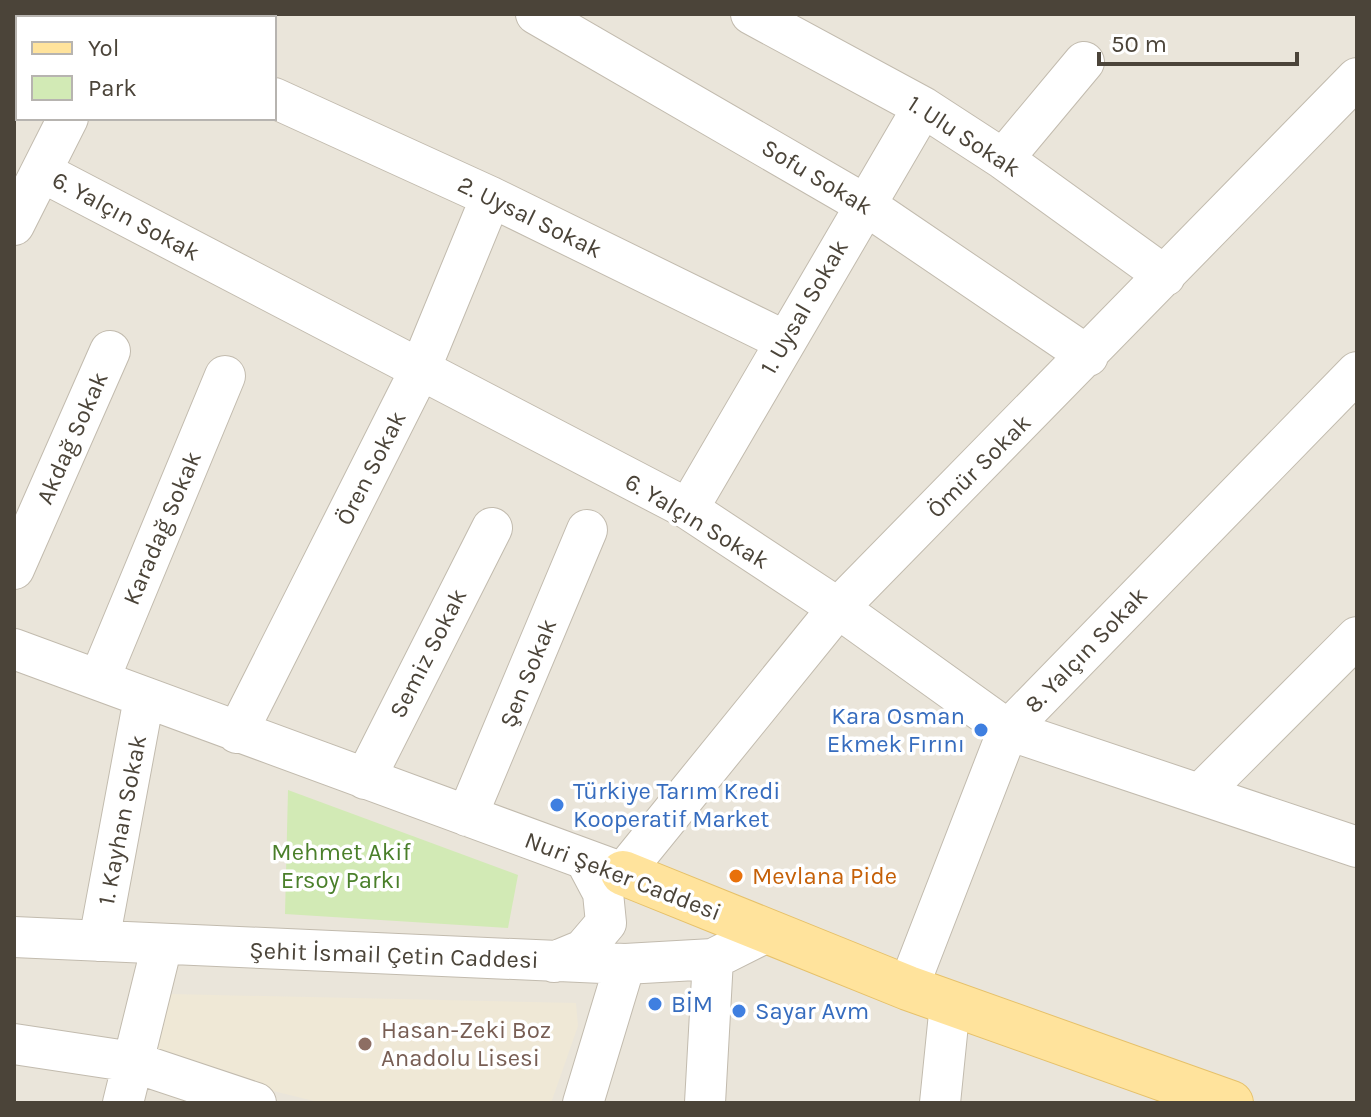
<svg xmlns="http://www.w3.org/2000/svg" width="1371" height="1117" font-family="Karla,sans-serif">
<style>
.residential{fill:#eae5da;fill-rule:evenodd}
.education{fill:#efe8d6}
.park{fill:#d2eab5}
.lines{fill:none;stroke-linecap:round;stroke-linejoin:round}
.minor-casing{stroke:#c2bbae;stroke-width:42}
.major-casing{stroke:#e6c16a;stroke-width:46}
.minor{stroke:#fff;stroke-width:40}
.major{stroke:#ffe39c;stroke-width:44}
.shop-dot{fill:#3f7fe0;stroke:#fff;stroke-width:3}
.food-dot{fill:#e8710a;stroke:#fff;stroke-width:3}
.education-dot{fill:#8d6e63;stroke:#fff;stroke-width:3}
.labels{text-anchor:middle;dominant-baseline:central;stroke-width:7;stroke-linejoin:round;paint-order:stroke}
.street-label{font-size:24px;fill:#4b4439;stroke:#fff}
.shop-label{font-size:24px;fill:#366cbe;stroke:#fff;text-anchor:start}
.park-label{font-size:24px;fill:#4a7f2a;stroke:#fff}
.food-label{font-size:24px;fill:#c56008;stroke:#fff;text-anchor:start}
.education-label{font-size:24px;fill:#785e54;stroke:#fff;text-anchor:start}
</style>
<rect width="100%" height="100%" fill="#f6f3ec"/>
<path class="residential" d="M14,14h1343v1089h-1343zM18,18h256v100h-256z"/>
<path class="education" d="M170,994l406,9 2,23 -27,77h-229l-167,-41z"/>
<path class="park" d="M288,790l230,85 -10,53 -223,-14z"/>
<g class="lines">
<defs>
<path id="minor" d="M93,14l7,4
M536,14l328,190 224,152
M751,14l172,93 80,52 162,117
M274,98l217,99 292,143
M1003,159l81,-97
M42,172l646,337 150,99 170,122 349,117
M14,225l54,-107
M688,509l235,-402
M14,569l96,-218
M14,649l609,224 215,-265 519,-530
M99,680l126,-304
M237,733l182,-361 72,-175
M365,779l127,-251
M1201,793l156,-156
M467,816l120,-286
M14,937l611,27 88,-5 54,-27
M99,941l45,-243
M554,962l29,-12 23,-27 -3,-30 -18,-34
M908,988l100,-258 349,-358
M14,1044l119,18 123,41
M123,1103l39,-158
M583,1103l42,-139
M705,1103l8,-144
M940,1103l10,-99"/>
<path id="major" d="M623,873l285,115 323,115"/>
</defs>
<use href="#minor" class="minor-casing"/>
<use href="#major" class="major-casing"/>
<use href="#minor" class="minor"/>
<use href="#major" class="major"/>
</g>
<g class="shop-dot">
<circle cx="981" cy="730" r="8"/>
<circle cx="557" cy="805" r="8"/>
<circle cx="655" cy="1004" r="8"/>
<circle cx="739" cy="1011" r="8"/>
</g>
<circle class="food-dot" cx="736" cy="876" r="8"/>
<circle class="education-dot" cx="365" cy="1044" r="8"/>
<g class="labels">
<g class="street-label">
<text transform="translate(964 136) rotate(33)">1. Ulu Sokak</text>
<text transform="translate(817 177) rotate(31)">Sofu Sokak</text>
<text transform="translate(126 216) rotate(28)">6. Yalçın Sokak</text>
<text transform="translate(530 217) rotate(26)">2. Uysal Sokak</text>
<text transform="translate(804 307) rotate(-60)">1. Uysal Sokak</text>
<text transform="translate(72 438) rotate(-66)">Akdağ Sokak</text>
<text transform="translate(979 466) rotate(-45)">Ömür Sokak</text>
<text transform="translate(371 468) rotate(-63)">Ören Sokak</text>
<text transform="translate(697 521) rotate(31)">6. Yalçın Sokak</text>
<text transform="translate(162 528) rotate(-67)">Karadağ Sokak</text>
<text transform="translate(1086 650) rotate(-46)">8. Yalçın Sokak</text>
<text transform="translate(428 653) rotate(-63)">Semiz Sokak</text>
<text transform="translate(528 673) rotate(-68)">Şen Sokak</text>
<text transform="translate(122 820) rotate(-79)">1. Kayhan Sokak</text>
<text transform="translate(623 876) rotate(21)">Nuri Şeker Caddesi</text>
<text transform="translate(394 955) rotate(2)">Şehit İsmail Çetin Caddesi</text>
</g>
<g class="shop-label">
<text x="965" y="716" text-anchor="end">Kara Osman<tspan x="965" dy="28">Ekmek Fırını</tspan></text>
<text x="573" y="791">Türkiye Tarım Kredi<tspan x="573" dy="28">Kooperatif Market</tspan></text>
<text x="671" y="1004">BİM</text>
<text x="755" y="1011">Sayar Avm</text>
</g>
<g class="park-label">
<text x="341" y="852">Mehmet Akif<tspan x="341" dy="28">Ersoy Parkı</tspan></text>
</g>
<g class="food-label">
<text x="752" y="876">Mevlana Pide</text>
</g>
<g class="education-label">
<text x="381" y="1030">Hasan-Zeki Boz<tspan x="381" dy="28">Anadolu Lisesi</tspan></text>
</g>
</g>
<rect width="1371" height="1117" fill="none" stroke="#4b4439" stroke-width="32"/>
<rect x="16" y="16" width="260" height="104" fill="#ffffff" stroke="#b7b4b0" stroke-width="2"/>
<rect x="32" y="42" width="40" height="12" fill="#ffe39c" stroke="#b7b4b0" stroke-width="2"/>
<text x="88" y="56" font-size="24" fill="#4b4439">Yol</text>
<rect x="32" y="76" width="40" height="24" fill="#d2eab5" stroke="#b7b4b0" stroke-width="2"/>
<text x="88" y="96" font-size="24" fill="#4b4439">Park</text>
<path d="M1099 52v12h198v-12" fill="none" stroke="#4b4439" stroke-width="4"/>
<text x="1111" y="52" font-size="24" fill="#4b4439" stroke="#ffffff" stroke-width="6" paint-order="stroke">50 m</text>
</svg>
